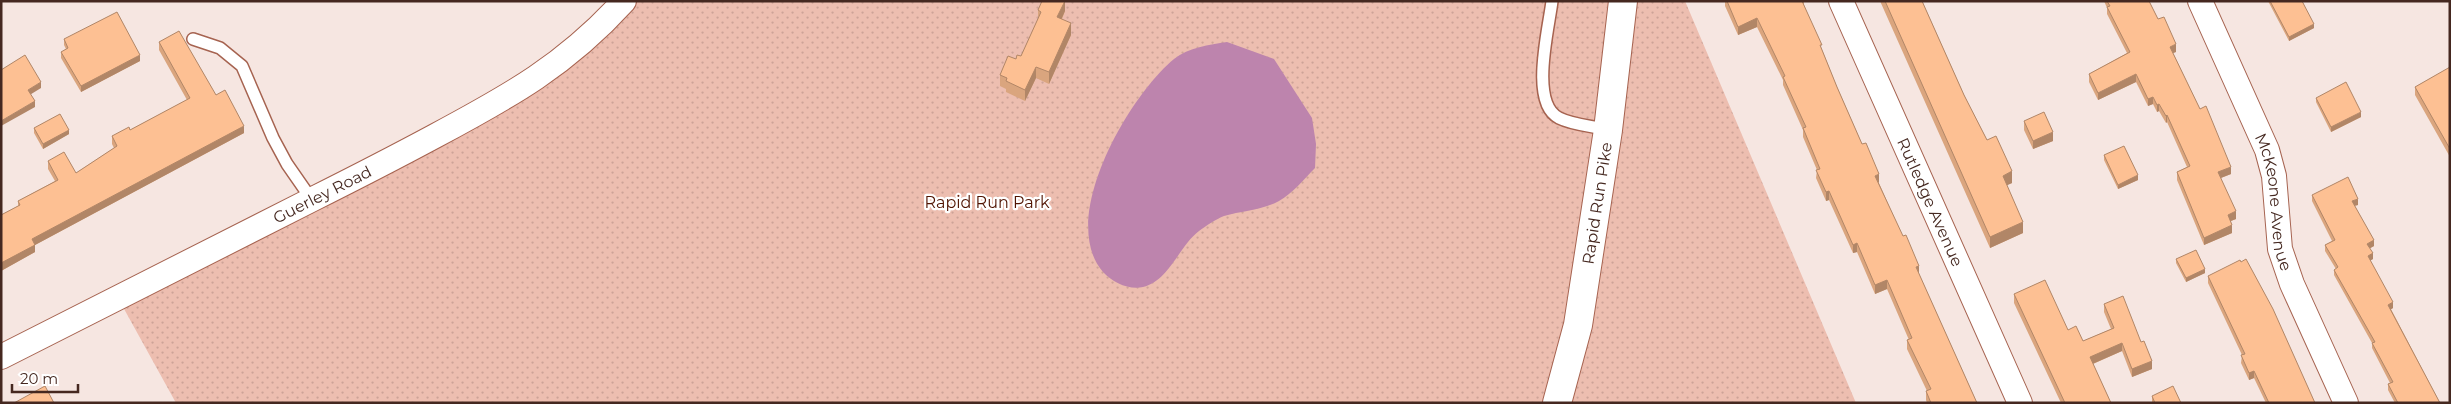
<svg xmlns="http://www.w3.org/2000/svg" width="2451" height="404" font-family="Montserrat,sans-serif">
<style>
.park{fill:url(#park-dots)}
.water{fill:#bd84ad}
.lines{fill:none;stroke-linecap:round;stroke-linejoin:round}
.service-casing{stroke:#a66350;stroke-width:14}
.minor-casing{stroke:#a66350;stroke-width:26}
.tertiary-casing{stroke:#a66350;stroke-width:30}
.service{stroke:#fff;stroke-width:11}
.minor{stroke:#fff;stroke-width:24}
.tertiary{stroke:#fff;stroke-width:28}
.wall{fill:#daa57e}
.shaded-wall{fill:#b18667}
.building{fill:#fdc093;stroke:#b18667}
.labels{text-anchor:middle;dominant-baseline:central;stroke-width:4.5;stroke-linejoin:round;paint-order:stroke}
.street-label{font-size:16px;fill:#452820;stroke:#fff}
.park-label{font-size:16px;fill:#501301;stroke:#fff}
</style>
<defs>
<pattern id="park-dots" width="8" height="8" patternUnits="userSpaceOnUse" patternTransform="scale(1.25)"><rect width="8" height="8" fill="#edbeb0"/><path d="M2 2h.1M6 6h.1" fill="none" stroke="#cda397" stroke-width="1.8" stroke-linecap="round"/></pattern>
</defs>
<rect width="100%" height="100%" fill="#f6e6e1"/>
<path class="park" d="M624,1h1061l171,402h-1680l-58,-105 369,-190z"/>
<path class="water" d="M1227,42l47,17 38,59 4,26 -1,24c-11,11 -22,25 -36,33 -16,9 -37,10 -55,15 -8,3 -18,10 -25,15 -20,15 -30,50 -56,56 -14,3 -30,-4 -40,-15 -46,-53 26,-176 71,-213 15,-12 35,-14 53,-17z"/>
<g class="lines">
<defs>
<path id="service" d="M1552,1c-3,27 -23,102 7,117 14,7 34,8 49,12
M193,39l27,9 22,18 31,72 14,26 25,36"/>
<g id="minor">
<path id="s1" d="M1841,1l179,402"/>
<path id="s2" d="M2200,1l67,149 7,26 6,73 12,35 54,119"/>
<path id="s3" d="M1,357c104,-52 207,-105 310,-157 42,-21 83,-42 124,-64 75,-40 131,-71 189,-135"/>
</g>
<g id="tertiary">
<path id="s4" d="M1557,403l21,-78 30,-195 15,-129"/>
</g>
</defs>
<use href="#service" class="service-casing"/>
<use href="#minor" class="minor-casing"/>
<use href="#tertiary" class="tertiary-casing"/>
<use href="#service" class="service"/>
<use href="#minor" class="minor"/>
<use href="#tertiary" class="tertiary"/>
</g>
<path class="wall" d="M1065,1v10l-3,8 9,16 -22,49 -13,-6 -11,23 -19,-9v-3l-6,-3v-11l16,-16 5,-3 17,-37v-9z
M1725,1h79v4l33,82 25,57 17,38v1l40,91 58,129h-50l-1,-3v-9h1l-20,-42v-9h2l-22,-51 -12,5 -18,-42 -4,1 -24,-53 -3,1 -10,-23 1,-8 -14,-33v-7l-20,-45v-5l-26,-53 -19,8 -13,-29z
M1880,1h42l42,94 23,45 25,43 -5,2 16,48 -33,15z
M2104,1h45l9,18 18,33 -3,1 58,121 -10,4 15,41 -5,2 1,12 -28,12 -27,-65v-8l10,-5 -20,-45 -1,1 -7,-12 -2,1 -4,-8 -5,2 -12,-24 -38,18 -9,-18v-8l38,-21 -20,-39v-6z
M2268,1h34l12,27 -25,13z
M64,39l76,22 -59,31 -20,-34v-6l5,-3 -2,-4z
M159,42l57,53 28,38 -209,112v7l-34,19v-56l17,-9v-5l37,-20 -7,-12v-8l28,12 38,-25 -2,-4v-8l18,-6 57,-30 -28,-50z
M2450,68v89l-35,-62v-8z
M2316,98l45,19 -30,15 -15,-30z
M2024,121l29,20 -20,8 -9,-19z
M34,128l35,6 -26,15 -9,-16z
M2104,155l34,25 -20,9 -14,-29z
M2312,195l46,10 -3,1 19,40 -4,2 3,11 -3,1 23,48 -2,1 49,94h-45l-7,-13v-6l2,-1 -18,-35v-5l-38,-68v-5l2,-1 -11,-18v-6l7,-4 -20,-40z
M2176,259l29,14 -19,9 -10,-19z
M2208,276l107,127h-49l-12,-25 -5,2 -8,-17 1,-8 -34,-72z
M2014,294l54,36 15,11 28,-12 -7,-17v-8l48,65 -20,8 -10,-26 -29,13 18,39h-50l-47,-100z
M2152,396l29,7h-29z"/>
<path class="shaded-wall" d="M1065,1v10l-8,18v-12z
M1757,18v9l-19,8v-8z
M1071,23v12l-22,49v-12z
M2314,24v4l-25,13v-4z
M2176,44v8l-6,2v-7z
M140,55v6l-59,31v-6z
M1036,67v11l-11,23v-11z
M2136,74v8l-38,18v-7z
M41,82v6l-13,8v-6z
M2153,97v7l-5,2v-7z
M35,101v6l-34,19v-5z
M2159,104v7l-2,1v-7z
M2361,112v5l-30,15v-5z
M2167,115v7l-1,1v-7z
M244,126v7l-209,112v7l-34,19v-8l31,-24z
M69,130v4l-26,15v-5z
M2053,132v9l-20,8v-8z
M2231,167v7l-13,5v-7z
M2012,171v12l-9,4v-11z
M1879,174v8l-4,2v-8z
M2138,175v5l-20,9v-4z
M1829,191v9l-3,1v-9z
M2358,199v6l-6,1v-5z
M2236,211v8l-8,3v-7z
M2023,222v11l-33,15v-11z
M2232,225v8l-28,12v-7z
M2374,240v6l-7,4v-6z
M1857,243v9l-4,1v-8z
M2373,253v6l-5,3v-6z
M1919,266v8l-3,-7z
M2205,269v4l-19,9v-4z
M1887,280v9l-12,5v-9z
M2393,302v6l-5,3v-6z
M2122,343v8l-32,14v-8z
M2152,361v8l-20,8v-8z
M2254,371v7l-5,2v-7z"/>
<path class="building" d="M1042,1h23l-8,16 14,6 -22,49 -13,-5 -11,23 -19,-9 1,-3 -7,-3 8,-19 8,3 1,-4 4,1 20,-44 -3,-2z
M1727,1h75l20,44h-2l17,42 25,57 4,-1 13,31 -4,2 28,60 3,-1 13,31 -3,1 61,136h-46l-5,-12 5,-2 -24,-49 5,-2 -25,-58 -12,5 -18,-42 -4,2 -24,-54 -3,1 -10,-22 4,-1 -17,-41 3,-1 -23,-50 2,-1 -28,-58 -19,9z
M1885,1h37l42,94 23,45 9,-4 16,35 -9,5 20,46 -33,15z
M2107,1h42l9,18 6,-2 12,27 -6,3 30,62 6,-3 25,61 -13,5 18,39 -8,4 4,10 -28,13 -27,-66 13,-6 -23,-51 -1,1 -7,-12 -2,1 -4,-8 -5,2 -12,-25 -38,19 -9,-19 41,-22 -23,-45 3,-1z
M2270,1h32l12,23 -25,13z
M117,12l23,43 -59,31 -20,-34 7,-4 -4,-9z
M179,31l37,64 9,-5 19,36 -212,113 3,6 -34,18v-48l19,-10 -2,-4 40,-21 -10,-19 16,-9 12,21 41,-27 -5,-10 17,-9 1,3 60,-32 -31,-56z
M25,55l16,27 -13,8 7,11 -34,20v-51z
M2450,67v82l-35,-62z
M2346,82l15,30 -30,15 -15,-29z
M2044,112l9,20 -20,9 -9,-20z
M60,114l9,16 -26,14 -9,-16z
M2124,146l14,29 -20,10 -14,-30z
M2348,177l10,22 -6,2 22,39 -7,4 6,9 -5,3 25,46 -5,3 52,98h-42l-10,-19 5,-2 -21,-39 3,-1 -41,-72 4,-3 -13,-22 10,-5 -23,-45z
M2196,250l9,19 -19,9 -10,-19z
M2246,259l27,50 42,94h-46l-15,-32 -5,2 -8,-18 4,-1 -37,-78 32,-16 1,2z
M2045,280l23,50 8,-4 7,15 31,-13 -10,-24 19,-8 18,46 3,-1 8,20 -20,8 -10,-26 -32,14 21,46h-46l-51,-109z
M45,386l9,17h-40z
M2173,386l8,17h-26l-3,-7z"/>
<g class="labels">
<g class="street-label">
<text stroke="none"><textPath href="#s3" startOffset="360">Guerley Road</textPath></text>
<text stroke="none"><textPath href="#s1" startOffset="220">Rutledge Avenue</textPath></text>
<text stroke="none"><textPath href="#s2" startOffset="216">McKeone Avenue</textPath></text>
<text stroke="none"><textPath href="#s4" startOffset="204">Rapid Run Pike</textPath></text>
</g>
<g class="park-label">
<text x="987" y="202">Rapid Run Park</text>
</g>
</g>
<rect width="2451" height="404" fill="none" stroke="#452820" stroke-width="5"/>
<path d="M12 384v8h66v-8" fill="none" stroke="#452820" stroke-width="2.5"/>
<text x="20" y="384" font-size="15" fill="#452820" stroke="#ffffff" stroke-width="4" paint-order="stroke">20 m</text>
</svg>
